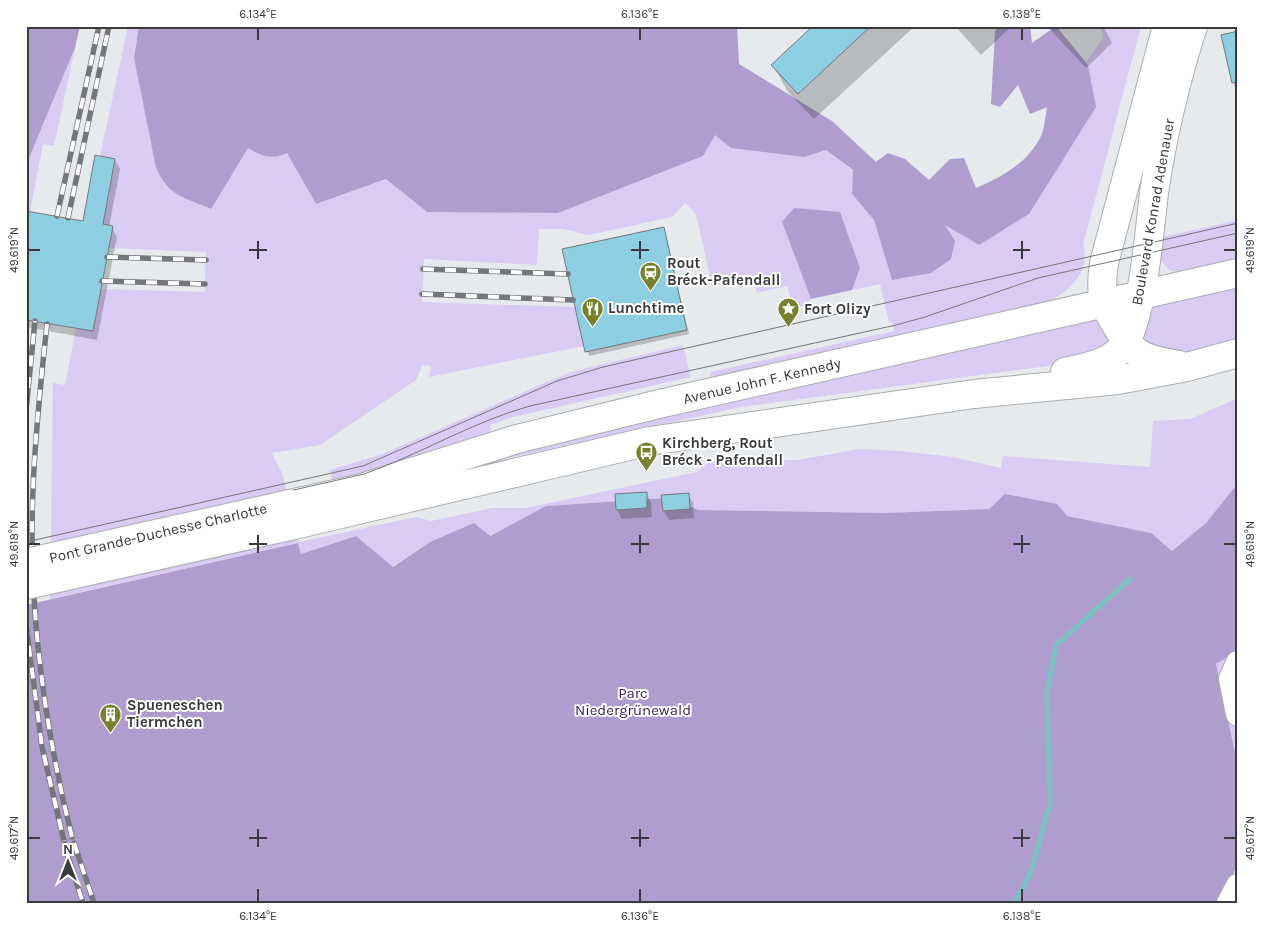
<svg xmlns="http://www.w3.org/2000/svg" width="1264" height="929" font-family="Karla,sans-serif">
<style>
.green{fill:#d9cbf4}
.forest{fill:#ae9dce}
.shadow{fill:#0003}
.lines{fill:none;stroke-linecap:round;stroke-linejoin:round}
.stream{stroke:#7ac2c1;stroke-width:5}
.building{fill:#8dcee3;stroke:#74787a}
.minor-casing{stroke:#aaadb0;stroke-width:26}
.major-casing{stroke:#aaadb0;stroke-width:30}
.minor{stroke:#fff;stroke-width:24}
.major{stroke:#fff;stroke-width:28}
.tram{stroke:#757679;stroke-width:1}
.rail-casing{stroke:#757679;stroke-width:5.5}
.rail{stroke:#fff;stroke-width:4;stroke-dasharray:11;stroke-linecap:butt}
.major-bridge-casing{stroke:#aaadb0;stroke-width:30;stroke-linecap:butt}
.major-bridge{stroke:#fff;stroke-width:28}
.ticks{fill:none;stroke:#393a3c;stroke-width:2}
.labels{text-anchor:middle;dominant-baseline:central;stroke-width:4;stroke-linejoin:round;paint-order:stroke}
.street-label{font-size:15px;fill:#393a3c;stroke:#fff}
.poi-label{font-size:15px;font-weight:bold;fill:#393a3c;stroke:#fff;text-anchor:start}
.park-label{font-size:15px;fill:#361c57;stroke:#fff}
.neatline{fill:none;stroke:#393a3c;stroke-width:2}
.ticks-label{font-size:12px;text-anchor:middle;fill:#393a3c}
</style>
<rect width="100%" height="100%" fill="#e7eaed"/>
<path class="green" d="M128,26h11l-5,32 22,110c13,29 28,29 54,41l38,-61c13,9 24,13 39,5l29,51 70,-25 41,33 131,1 145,-57 12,-22 89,23 22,-7 27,21 -1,23 22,26 18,60 53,-56 34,21 109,-180 -2,-3 17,-24 -1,-7 -5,-5h44l-58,219c9,30 -19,51 -43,60l-329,74 -1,-7 184,-41 -2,-9h-3l-9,-38 -28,6 8,-22 -20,-56 -58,10 29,77 -5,6 -8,2 -8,-10 -3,-11 -30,7 -4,-17 -41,10 -16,-72 -11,-11 -13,14 -83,18 -26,-6h-24l-2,36 -113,-6 -2,43 153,5 9,39 -155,31 2,-11 -8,-1 -7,15 -96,65 -48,8 10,20 17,69 117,-25 15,4 61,-13h34l170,-36 13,-10 89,-2 61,-11 42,2 52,6 48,11 2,-12 147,11 3,-46 37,-2 48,-21v85l-32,40 -34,28 -22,-18 -83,-17 -78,-7 -103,4 -187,-3 -33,-12 -120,8 -57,30 -59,6 -38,25 -36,-31 -55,18 -3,-11 -248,56 3,-216 12,2 11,-57 17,3 8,-42 104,3 1,-40 -97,-4 -6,-24 12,-65 -15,-3z
M75,48l-21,98 -11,-2 -13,68 -4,-1v-46z
M1238,220v42l-60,11 -9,-3 -12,-15 1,-17z
M1238,286v56l-45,12 -22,1 -29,-13 4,-33 4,-3z
M1097,319l7,4 5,15 -4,8 -42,18 -322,43 -236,52 -43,18 -52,4 67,-22z
M683,345l8,32 -178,40 -23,8 2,9 -158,53 -4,-17 55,-17 166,-73 24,-9z
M1238,651v116l-22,-103z"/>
<path class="forest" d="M29,26h51l-5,22 -49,117v-126z
M139,26h598l2,38 93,57 44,41 12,-9 17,6 24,21 21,-21 14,-1 12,30c26,-11 51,-25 64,-50 5,-9 5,-22 7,-31l-17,7 -12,-29 -18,22 -9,-3 4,-73 4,-5h31l2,17 24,-17 32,39 8,42 -67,107 -50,31 -34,-20 10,16 -4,18 -20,14 -39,7 -18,-60 -22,-26 1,-24 -27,-20 -22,7 -73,-9 -16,-13 -12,21 -145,57 -131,-1 -41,-33 -70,25 -29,-51c-15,7 -25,4 -39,-5l-37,61c-27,-12 -42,-12 -55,-41l-22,-110z
M794,208l46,4 20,56 -8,22 -41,9 -29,-77z
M1238,483v168l-22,13 22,103v96l-18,40h-1194v-298l272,-62 3,11 55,-18 37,31 37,-25 44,-19 16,13 56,-30 120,-8 33,12 187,3 103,-4 16,-15 52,10 10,12 84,17 21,18 34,-28z"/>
<path class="shadow" d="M815,26h100l-101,93 -26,-27 -15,-27z
M955,26h57l-31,29z
M1047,26h56l9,17 -26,25z
M1238,33v68l-16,-65z
M115,160l5,9 -11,58 3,1 5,9 -20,103 -71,-13v-115l58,10z
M664,228l25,106 -100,22 -25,-106z
M646,493l5,9 1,15 -30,2 -5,-9z
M688,494l5,9 1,15 -25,2 -5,-9z"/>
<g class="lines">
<path class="stream" d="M1014,903l16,-28 20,-71 -3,-112 9,-47 74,-66"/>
</g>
<path class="building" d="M813,26h58l-73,68 -27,-29z
M1238,31v51l-6,1 -11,-48z
M95,155l20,4 -12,65 10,2 -20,105 -67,-11v-109l57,10z
M664,227l23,103 -102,22 -23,-103z
M647,492v16l-31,2 -1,-16z
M689,493l1,16 -27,2 -2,-16z"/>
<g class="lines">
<defs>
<path id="minor" d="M1238,663l-7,16 7,35
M1229,903l9,-17"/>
<path id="major" d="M1167,26l-63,237c-2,13 -3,25 0,38 4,12 23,45 34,52 12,8 27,9 41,12
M1065,372c22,-5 51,-9 62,-32 17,-38 22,-105 27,-147 8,-56 22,-113 39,-167
M290,504l68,-15 159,-50 142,-35 579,-131
M294,525l356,-84 324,-47 144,-14 69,-13 51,-14"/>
</defs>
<use href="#minor" class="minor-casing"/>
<use href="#major" class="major-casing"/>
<use href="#minor" class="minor"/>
<use href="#major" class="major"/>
<path class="tram" d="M26,542l337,-76 194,-85 46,-14 635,-144
M26,551l338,-77c57,-20 108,-52 166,-68l366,-81 29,-8 113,-39 200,-45"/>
<defs>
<path id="rail" d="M57,216l42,-190
M68,218l41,-192
M107,257l99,3
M423,269l145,5
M102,281l103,3
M422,294l151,6
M47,324c-6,55 -12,111 -14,166 -5,116 11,235 39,347
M26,410l9,-89
M26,624l16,123 22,94
M74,843l20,60
M65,847l18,56"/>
</defs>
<use href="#rail" class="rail-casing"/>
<use href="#rail" class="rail"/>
<defs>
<path id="major-bridge" d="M26,563l264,-59
M26,585l268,-60"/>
</defs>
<use href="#major-bridge" class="major-bridge-casing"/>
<use href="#major-bridge" class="major-bridge"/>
</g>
<path class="ticks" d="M258,28v12M640,28v12M1022,28v12M258,241v18M640,241v18M1022,241v18M28,250h12M249,250h18M631,250h18M1013,250h17M1224,250h12M258,535v18M640,535v18M1022,535v18M28,544h12M249,544h18M631,544h18M1013,544h17M1224,544h12M258,829v18M640,829v18M1022,829v18M28,838h12M249,838h18M631,838h18M1013,838h17M1224,838h12M258,889v13M640,889v13M1022,889v13"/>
<defs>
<symbol id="station-pin" viewBox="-11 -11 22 30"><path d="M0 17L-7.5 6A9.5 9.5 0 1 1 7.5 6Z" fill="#77802b" stroke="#fff"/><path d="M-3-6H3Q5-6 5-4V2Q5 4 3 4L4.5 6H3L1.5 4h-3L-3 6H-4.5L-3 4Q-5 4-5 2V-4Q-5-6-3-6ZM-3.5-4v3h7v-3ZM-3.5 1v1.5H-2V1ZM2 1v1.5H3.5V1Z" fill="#fff"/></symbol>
<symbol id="restaurant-pin" viewBox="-11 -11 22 30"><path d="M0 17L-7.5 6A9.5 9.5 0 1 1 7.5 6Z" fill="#77802b" stroke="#fff"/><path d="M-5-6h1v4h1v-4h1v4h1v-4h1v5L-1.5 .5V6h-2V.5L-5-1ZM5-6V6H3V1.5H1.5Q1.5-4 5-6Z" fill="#fff"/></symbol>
<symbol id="sight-pin" viewBox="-11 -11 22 30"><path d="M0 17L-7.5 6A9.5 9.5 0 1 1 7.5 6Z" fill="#77802b" stroke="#fff"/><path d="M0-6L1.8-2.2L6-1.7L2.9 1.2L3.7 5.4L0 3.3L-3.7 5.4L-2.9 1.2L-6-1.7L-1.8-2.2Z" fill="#fff"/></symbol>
<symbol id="bus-pin" viewBox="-11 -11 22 30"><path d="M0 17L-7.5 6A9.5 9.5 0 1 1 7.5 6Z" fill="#77802b" stroke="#fff"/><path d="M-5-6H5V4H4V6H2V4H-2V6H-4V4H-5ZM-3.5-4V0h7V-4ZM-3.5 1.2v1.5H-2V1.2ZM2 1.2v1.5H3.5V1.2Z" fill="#fff"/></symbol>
<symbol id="building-pin" viewBox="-11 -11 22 30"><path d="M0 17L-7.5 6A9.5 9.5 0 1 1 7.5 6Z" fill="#77802b" stroke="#fff"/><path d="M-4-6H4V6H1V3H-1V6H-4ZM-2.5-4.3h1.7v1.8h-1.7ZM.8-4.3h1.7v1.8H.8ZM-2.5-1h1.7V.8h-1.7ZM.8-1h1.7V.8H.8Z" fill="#fff"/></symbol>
</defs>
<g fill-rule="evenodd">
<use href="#station-pin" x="638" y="260" width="25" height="34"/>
<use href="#restaurant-pin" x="580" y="296" width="25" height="34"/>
<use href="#sight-pin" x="776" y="296" width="25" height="34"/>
<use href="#bus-pin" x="634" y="440" width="25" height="34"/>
<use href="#building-pin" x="98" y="702" width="25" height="34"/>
</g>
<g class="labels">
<g class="street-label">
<text transform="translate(1153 212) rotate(-80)">Boulevard Konrad Adenauer</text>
<text transform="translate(762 381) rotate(-13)">Avenue John F. Kennedy</text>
<text transform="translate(158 533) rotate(-13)">Pont Grande-Duchesse Charlotte</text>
</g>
<g class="poi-label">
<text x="667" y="263">Rout<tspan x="667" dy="17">Bréck-Pafendall</tspan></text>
<text x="608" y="308">Lunchtime</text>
<text x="804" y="309">Fort Olizy</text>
<text x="662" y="443">Kirchberg, Rout<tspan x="662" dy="17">Bréck - Pafendall</tspan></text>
<text x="127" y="705">Spueneschen<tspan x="127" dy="17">Tiermchen</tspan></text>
</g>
<g class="park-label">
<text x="633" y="693">Parc<tspan x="633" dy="17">Niedergrünewald</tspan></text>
</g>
</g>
<rect width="1264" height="929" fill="none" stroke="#ffffff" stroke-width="55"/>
<g transform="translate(68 862)" stroke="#ffffff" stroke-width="4" paint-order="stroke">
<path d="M0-4L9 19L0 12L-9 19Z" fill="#393a3c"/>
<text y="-8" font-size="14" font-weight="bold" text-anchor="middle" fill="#393a3c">N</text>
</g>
<rect x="28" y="28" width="1208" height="874" class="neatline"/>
<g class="ticks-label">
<text x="258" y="18">6.134°E</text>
<text x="640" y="18">6.136°E</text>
<text x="1022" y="18">6.138°E</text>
<text transform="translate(14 250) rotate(-90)" y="4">49.619°N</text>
<text transform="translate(1250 250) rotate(-90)" y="4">49.619°N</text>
<text transform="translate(14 544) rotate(-90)" y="4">49.618°N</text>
<text transform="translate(1250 544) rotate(-90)" y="4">49.618°N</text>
<text transform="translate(14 838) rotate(-90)" y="4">49.617°N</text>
<text transform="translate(1250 838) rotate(-90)" y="4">49.617°N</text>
<text x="258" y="920">6.134°E</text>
<text x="640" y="920">6.136°E</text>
<text x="1022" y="920">6.138°E</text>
</g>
</svg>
